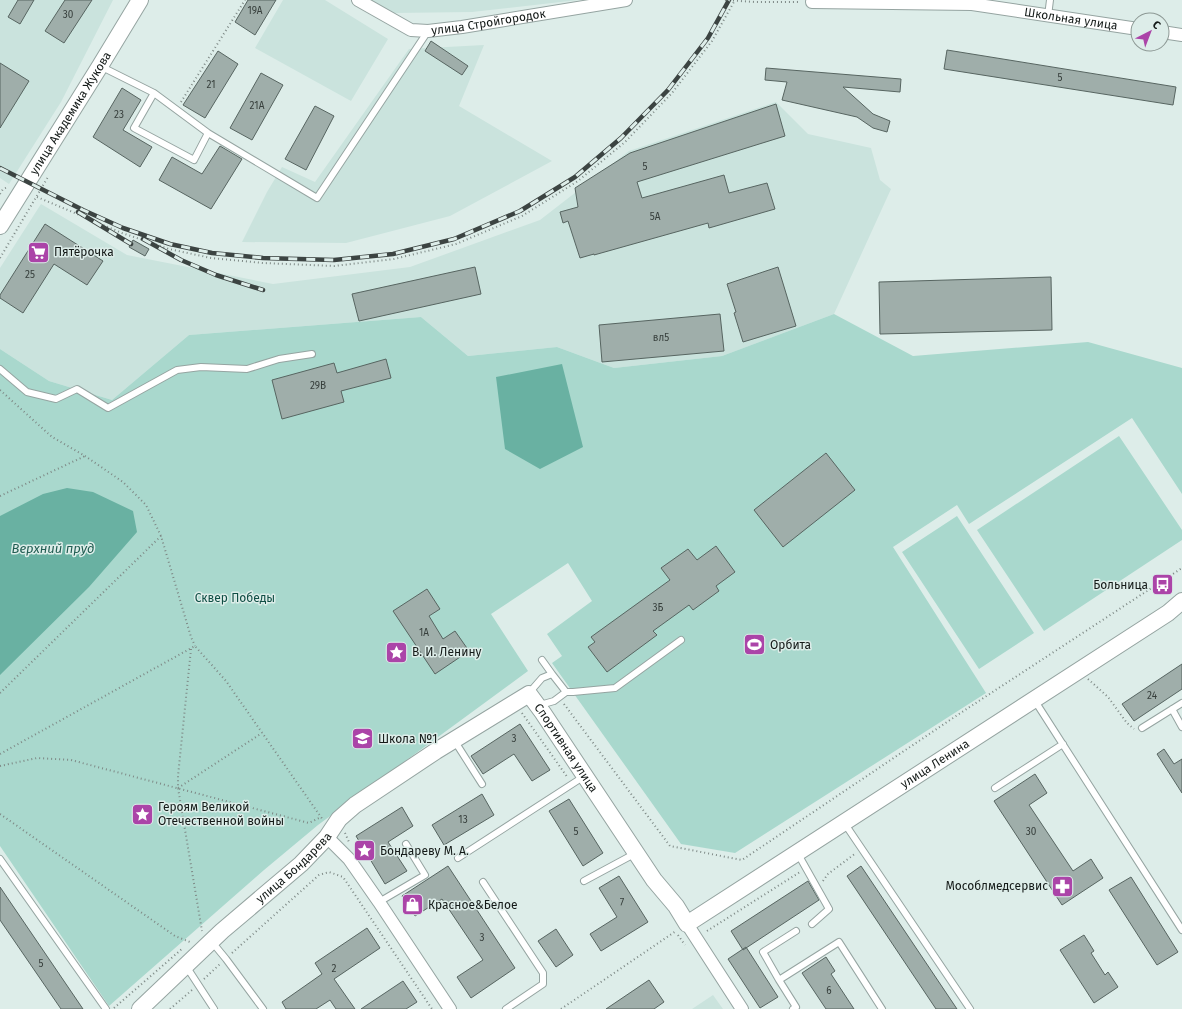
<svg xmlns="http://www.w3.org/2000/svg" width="1182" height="1009" font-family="'Fira Sans',sans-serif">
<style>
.built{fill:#cae3dd}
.green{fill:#a9d8cd}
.water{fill:#69b1a2}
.building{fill:#9faeaa;stroke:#576561}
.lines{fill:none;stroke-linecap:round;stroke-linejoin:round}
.lane-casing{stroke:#95a4a1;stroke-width:8}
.street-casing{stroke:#95a4a1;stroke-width:14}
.secondary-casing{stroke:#95a4a1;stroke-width:18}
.path{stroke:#7e8986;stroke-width:2;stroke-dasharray:1 3;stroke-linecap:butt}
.lane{stroke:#fff;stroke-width:6}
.street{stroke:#fff;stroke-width:12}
.secondary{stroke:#fff;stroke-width:16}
.rail-casing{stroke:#3c4442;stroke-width:4.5}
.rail{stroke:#ddede9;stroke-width:3;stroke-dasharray:9;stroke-linecap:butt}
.labels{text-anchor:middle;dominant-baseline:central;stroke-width:3;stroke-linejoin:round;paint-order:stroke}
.number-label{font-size:10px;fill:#373f3c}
.street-label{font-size:12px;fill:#141a18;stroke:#ddede9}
.poi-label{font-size:12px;fill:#141a18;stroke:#ddede9;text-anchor:start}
.park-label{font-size:12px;fill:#0f4e44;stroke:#ddede9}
.water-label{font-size:13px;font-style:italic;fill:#205c51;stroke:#ddede9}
</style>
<rect width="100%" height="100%" fill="#ddede9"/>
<path class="built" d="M0,0h113l-52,102 -52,82 -9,-6z
M283,0h42l63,39 -37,62 -96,-53z
M370,0h208l-106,12 -79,1z
M484,45l-25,61 93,55 -102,55 -104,27 -104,-1 25,-50 15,-25 33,15 94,-133z
M776,102l32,32 63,14 9,32 11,9 -57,125 -112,42 -108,12 -57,-21 -89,9 -47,-39 -232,18 -77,65 -63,-19 -49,-32v-81l41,-64 86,51 146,29 137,-17 130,-47 89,-69z
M713,995l10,14h-31z"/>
<path class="green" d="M834,314l79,42 175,-14 94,26v126l-50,-76 -163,106 -12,-19 -64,42 93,146 -251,160 -54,-9 -129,-181 10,-7 -15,-22 45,-33 -24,-38 -77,51 37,57 -210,154 -54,45 -155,136 -109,-160v-497l49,32 63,19 77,-65 232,-18 47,39 89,-9 57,21 108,-12z
M1119,436l63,94v10l-138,91 -67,-101z
M957,516l77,117 -55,36 -77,-117z"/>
<path class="water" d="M562,364l21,83 -43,22 -35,-20 -9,-72z
M67,488l26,4 40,19 4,21 -48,55 -89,88v-159l43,-22z"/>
<path class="building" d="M18,0h16l-14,24 -12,-7z
M65,0h27l-28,43 -19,-12z
M248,0h28l-21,35 -20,-13z
M431,41l37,25 -6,9 -37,-24z
M947,50l229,37 -3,18 -229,-36z
M218,51l20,13 -33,54 -22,-13z
M0,63l29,18 -29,47z
M766,68l135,11 -1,13 -57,-5 30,27 17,7 -3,11 -14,-4 -16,-11 -75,-17 5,-18 -22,-2z
M261,73l22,12 -31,55 -22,-12z
M122,88l19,12 -18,30 29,17 -12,20 -47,-30z
M776,104l9,32 -148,46 5,16 82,-23 5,18 38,-10 8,26 -66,19 -1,-5 -114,32v-1l-14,4 -12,-37 -5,2 -3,-11 18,-5 -3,-19 55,-35z
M315,106l19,10 -28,54 -21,-11z
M220,146l22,13 -31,50 -52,-29 13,-23 30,17z
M45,224l58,37 -16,24 -33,-21 -31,49 -23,-15v-3z
M133,240l16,9 -4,7 -16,-9z
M475,267l6,27 -122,27 -7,-27z
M778,267l18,59 -53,16 -9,-29 2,-1 -9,-28z
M1051,277l1,53 -172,4 -1,-52z
M720,314l4,37 -122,11 -3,-37z
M386,359l5,19 -50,13 3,11 -62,17 -10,-39 62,-17 3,10z
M826,453l29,37 -72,57 -29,-37z
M716,546l19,26 -19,14 3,5 -26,19 -4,-5 -36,26 4,4 -50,37 -19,-25 7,-5 -4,-5 79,-57 -9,-12 27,-19 9,11z
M427,589l13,20 -11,7 14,23 12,-8 14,20 -34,23 -42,-63z
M1182,664v25l-48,32 -12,-17z
M520,724l30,46 -18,11 -18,-27 -31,20 -12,-18z
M1164,749l10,15 8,-5v34l-25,-39z
M1035,774l12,19 -18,12 44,66 18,-12 12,19 -41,27 -68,-104z
M482,794l12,21 -50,30 -12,-20z
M569,799l34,54 -20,13 -34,-55z
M402,807l11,19 -25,16 19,29 -22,13 -29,-48z
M448,866l67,102 -44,30 -14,-21 26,-17 -41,-61 -27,17 -13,-20z
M861,866l96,143h-21l-89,-133z
M619,876l29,46 -47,29 -11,-17 27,-17 -18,-29z
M1131,877l47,75 -21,13 -48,-75z
M808,881l11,19 -76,50 -12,-19z
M0,887l83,122h-22l-61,-89z
M367,928l13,20 -46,31 21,30h-19l-6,-9 -14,9h-30l-4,-7 40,-28 -7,-11z
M556,929l17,26 -17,12 -18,-26z
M1084,935l10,16 -3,2 14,22 3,-3 10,15 -24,16 -34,-53z
M746,947l32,50 -18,11 -32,-49z
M826,957l9,14 -4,3 23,35h-28l-24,-36z
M649,980l15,22 -10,7h-48z
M403,981l14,21 -11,7h-45z"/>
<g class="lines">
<defs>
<path id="lane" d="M1048,16l2,-16
M100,66l54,27 -20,35 60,32 14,-27
M154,93l54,40 109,65 111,-167
M0,369l27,23 29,7 21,-10 31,19 69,-38 24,-3 46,2 32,-10 33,-5
M542,660l10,14
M566,692h7l42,-4 66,-48
M529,693l13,-15 10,-4 14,18 -12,9 -14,4
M1035,701l147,229
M1172,709l10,18
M1142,728l40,-25
M454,740l28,44
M995,788l68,-44
M845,824l125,185
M798,854l31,55 -17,15
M458,858l125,-81
M0,859l106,150
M584,881l52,-28
M483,882l60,91v11l-37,25
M379,902l46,-27 -19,-31
M212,942l14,17 37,50
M186,966l28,43
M779,980l-16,-28 33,-21
M793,1009l3,-2 -17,-27 60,-38 43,67"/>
<g id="street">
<path id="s1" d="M358,0l53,30 17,1 34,-4 164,-27"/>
<path id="s2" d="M812,2l160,2 166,25"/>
<path d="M1162,32l20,3"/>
<path d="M327,837l22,22 30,43 71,107"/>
<path d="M687,924l55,85"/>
</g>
<g id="secondary">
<path id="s3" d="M0,226l100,-160 40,-66"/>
<path id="s4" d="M140,1009l82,-78 79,-67 26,-27 12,-18 16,-14 81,-54 93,-57 14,19 111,167 22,26 11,18 481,-311 14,-12"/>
</g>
</defs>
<use href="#lane" class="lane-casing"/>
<use href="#street" class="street-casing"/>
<use href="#secondary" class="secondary-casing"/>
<path class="path" d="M725,0l30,2h45
M181,102l64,-102
M0,194l3,-5 5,-2
M37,197l85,36 47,16 42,9 52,5 71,3 60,-7 62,-15 66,-28 56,-35 47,-39 47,-49 40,-52 23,-41
M0,258l48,-81
M0,390l52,47 33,19 38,26 23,23 15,31 30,101 4,9
M0,496l85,-40
M191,649l-13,127v12l24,143
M1088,679l20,18 19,26 7,6
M0,693l161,-157
M564,704l106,142 72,14 217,-146 223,-146
M522,713l46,65
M0,754l195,-108 31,35 97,139
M0,766l37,-8 34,2 238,63 12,-6
M178,788l84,-55
M0,814l175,122 15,6
M345,833l4,9
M823,881l5,-7 28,-21
M707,931l93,-59
M678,935l7,10
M232,953l87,-78 10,-3 14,5 89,132
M204,979l16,-15
M114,1008l69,-60
M170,1009l22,-19
M561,1009l115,-78"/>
<use href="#lane" class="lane"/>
<use href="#street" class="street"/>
<use href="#secondary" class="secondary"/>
<defs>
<path id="rail" d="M0,168l83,42 40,18 47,16 42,9 51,5 71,2 59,-6 61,-15 66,-28 55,-34 46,-39 47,-48 40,-52 21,-38
M78,212l53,32
M143,239l38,21 35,15 47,15"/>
</defs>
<use href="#rail" class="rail-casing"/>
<use href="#rail" class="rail"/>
</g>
<defs>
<symbol id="supermarket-square" viewBox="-11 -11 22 22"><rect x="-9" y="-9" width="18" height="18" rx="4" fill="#ab44a8" stroke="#ddede9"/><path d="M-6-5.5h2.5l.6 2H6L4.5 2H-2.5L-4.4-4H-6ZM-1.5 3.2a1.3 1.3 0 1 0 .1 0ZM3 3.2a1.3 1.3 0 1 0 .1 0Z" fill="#fff"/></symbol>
<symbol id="bus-square" viewBox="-11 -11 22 22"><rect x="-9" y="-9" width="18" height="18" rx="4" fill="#ab44a8" stroke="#ddede9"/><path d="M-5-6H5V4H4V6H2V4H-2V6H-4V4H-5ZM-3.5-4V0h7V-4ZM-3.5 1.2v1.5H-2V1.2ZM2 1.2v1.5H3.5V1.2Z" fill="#fff"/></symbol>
<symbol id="stadium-square" viewBox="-11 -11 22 22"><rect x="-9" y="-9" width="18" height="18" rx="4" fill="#ab44a8" stroke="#ddede9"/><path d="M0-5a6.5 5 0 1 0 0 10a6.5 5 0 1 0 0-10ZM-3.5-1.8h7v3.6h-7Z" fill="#fff"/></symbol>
<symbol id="sight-square" viewBox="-11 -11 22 22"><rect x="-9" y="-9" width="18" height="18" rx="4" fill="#ab44a8" stroke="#ddede9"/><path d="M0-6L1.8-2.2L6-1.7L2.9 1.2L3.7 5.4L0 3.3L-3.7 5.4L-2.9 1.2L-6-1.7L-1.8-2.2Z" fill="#fff"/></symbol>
<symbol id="school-square" viewBox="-11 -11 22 22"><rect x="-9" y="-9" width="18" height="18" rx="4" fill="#ab44a8" stroke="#ddede9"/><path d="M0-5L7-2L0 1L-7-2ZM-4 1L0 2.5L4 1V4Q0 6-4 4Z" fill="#fff"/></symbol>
<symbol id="pharmacy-square" viewBox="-11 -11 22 22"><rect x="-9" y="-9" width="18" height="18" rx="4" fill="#ab44a8" stroke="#ddede9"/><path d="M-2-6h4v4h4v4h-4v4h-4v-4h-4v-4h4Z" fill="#fff"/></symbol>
<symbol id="shop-square" viewBox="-11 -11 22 22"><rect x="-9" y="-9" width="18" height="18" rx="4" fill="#ab44a8" stroke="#ddede9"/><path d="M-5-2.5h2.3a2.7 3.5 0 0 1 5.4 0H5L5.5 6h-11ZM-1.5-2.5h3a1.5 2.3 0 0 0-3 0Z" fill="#fff"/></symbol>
</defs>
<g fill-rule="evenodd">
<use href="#supermarket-square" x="26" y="240" width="25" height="25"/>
<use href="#bus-square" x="1150" y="572" width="25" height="25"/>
<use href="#stadium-square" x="742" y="632" width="25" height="25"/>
<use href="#sight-square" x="384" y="640" width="25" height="25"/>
<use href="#school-square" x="350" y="726" width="25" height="25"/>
<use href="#sight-square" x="130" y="802" width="25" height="25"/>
<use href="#sight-square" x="352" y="838" width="25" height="25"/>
<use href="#pharmacy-square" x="1050" y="874" width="25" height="25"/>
<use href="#shop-square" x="400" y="892" width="25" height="25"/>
</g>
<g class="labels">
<g class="number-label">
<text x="255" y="11">19А</text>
<text x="68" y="15">30</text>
<text x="1060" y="78">5</text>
<text x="211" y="85">21</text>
<text x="257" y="106">21А</text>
<text x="119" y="115">23</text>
<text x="645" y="167">5</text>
<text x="655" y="217">5А</text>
<text x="30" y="275">25</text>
<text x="661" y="338">вл5</text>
<text x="318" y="386">29В</text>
<text x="658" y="608">3Б</text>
<text x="424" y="633">1А</text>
<text x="1152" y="696">24</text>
<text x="514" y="739">3</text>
<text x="463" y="820">13</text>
<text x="576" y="832">5</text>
<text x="1031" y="832">30</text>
<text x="622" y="903">7</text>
<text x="482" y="938">3</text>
<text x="41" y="964">5</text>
<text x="334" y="969">2</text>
<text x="829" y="991">6</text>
</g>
<g class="street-label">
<text stroke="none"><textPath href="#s2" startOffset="260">Школьная улица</textPath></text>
<text stroke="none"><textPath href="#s1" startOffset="139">улица Стройгородок</textPath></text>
<text stroke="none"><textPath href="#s3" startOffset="133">улица Академика Жукова</textPath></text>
<text stroke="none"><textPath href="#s4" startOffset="569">Спортивная улица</textPath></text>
<text stroke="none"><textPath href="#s4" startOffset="1078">улица Ленина</textPath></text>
<text stroke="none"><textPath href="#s4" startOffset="209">улица Бондарева</textPath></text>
</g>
<g class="poi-label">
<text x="54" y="252">Пятёрочка</text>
<text x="1148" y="585" text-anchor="end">Больница</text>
<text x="770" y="645">Орбита</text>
<text x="412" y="652">В. И. Ленину</text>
<text x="378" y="739">Школа №1</text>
<text x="158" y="807">Героям Великой<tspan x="158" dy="14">Отечественной войны</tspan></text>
<text x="380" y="851">Бондареву М. А.</text>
<text x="1048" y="886" text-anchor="end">Мособлмедсервис</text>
<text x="428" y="905">Красное&amp;Белое</text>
</g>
<g class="park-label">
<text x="235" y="598">Сквер Победы</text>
</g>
<g class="water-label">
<text x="53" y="548">Верхний пруд</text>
</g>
</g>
<g transform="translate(1150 32) rotate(42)"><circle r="19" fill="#ddede9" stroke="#8d9995"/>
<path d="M0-3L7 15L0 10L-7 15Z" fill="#ab44a8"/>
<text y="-6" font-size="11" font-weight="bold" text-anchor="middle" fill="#141a18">С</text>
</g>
</svg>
